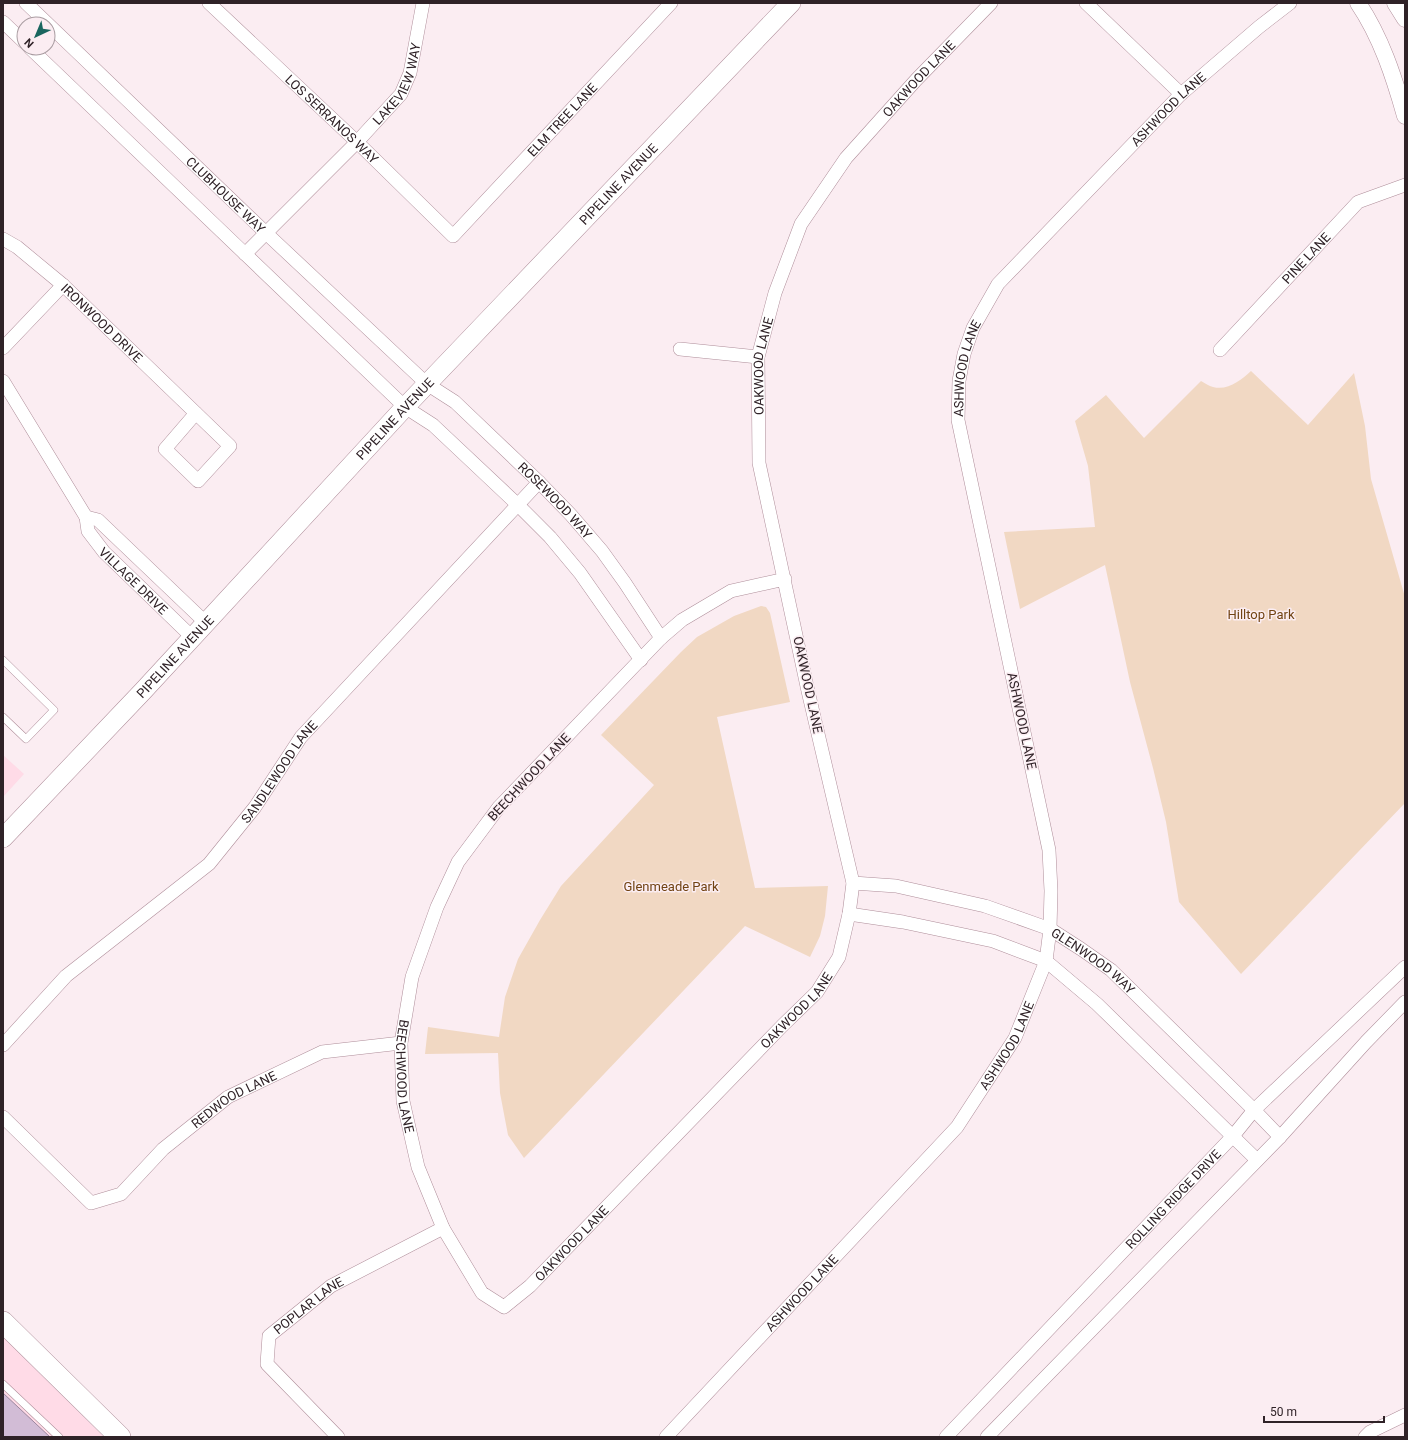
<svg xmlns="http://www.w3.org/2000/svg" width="1408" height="1440" font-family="Roboto,sans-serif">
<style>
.built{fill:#ffdbe7}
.green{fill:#f1d8c3}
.building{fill:#d2bcd6;stroke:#9b869e}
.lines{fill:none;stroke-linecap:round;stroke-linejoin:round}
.service-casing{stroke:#af8e9a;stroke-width:8}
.minor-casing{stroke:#af8e9a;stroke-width:14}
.tertiary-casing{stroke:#af8e9a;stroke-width:17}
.secondary-casing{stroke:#af8e9a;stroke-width:20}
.primary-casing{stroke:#af8e9a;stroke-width:22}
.service{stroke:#fff;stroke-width:7}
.minor{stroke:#fff;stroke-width:13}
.tertiary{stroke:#fff;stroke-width:16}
.secondary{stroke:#fff;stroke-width:19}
.primary{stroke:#fff;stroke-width:21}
.labels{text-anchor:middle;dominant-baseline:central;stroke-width:3;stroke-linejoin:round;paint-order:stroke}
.street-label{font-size:13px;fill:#2f2227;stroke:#fbedf2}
.park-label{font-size:13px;fill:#714313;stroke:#fbedf2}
</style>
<rect width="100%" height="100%" fill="#fbedf2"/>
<path class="built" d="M3,755l21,19 -21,23z
M3,1337l101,100h-101z"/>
<path class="green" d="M1251,371l57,54 46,-52 11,53 6,53 34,118v206l-164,171 -62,-72 -13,-80 -13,-54 -23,-86 -25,-117 -85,44 -16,-77 91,-5 -7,-61 -13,-45 31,-26 38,43 57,-57c4,2 8,5 12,6 15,4 28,-7 38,-16z
M761,606l5,1 4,6 20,89 -73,15 38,171 73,-2 -3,30 -5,20 -10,21 -65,-31 -221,232 -16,-23 -8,-42 -2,-40 -73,1 3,-27 71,10 6,-40 13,-38 22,-39 21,-34 93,-101 -53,-50 80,-83 16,-15 37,-21z"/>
<path class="building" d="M3,1393l47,44h-47z"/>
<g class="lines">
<defs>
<path id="service" d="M3,660l51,50 -28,29 -23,-22
M3,1384l56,53"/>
<g id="minor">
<path id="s1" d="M26,3l240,230 161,151 28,18 84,80 32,33 31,36 23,32 36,55"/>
<path id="s2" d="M209,3l148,139 96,94 218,-233"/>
<path d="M1086,3l95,91"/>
<path d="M3,22l21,20"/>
<path d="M30,48l375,359 28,18 85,80 32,32 30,36 61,87"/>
<path id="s3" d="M3,239l14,8 46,38 167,161 -32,35 -33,-32 31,-36"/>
<path id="s4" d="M245,254l112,-112 44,-48 9,-21 13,-70"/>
<path d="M3,348l60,-63"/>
<path d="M680,349l78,8"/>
<path id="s5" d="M1220,350l138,-148 47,-17"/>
<path id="s6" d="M3,381l83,136 2,14 16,21 88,85"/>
<path d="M86,517l12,3 107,102"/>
<path id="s7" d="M785,579l-54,12 -49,29 -21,18 -162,169 -41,55 -21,45 -25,70 -11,66 2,58 15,66 25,61 39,65 22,14 26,-21 252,-260 35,-34 22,-35 10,-43 4,-31 -45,-192 -49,-228 -1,-106 17,-64 26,-69 45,-66 70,-78 75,-77"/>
<path id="s8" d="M853,883l43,3 89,20 65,23 31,20 30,21 143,140 26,27"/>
<path d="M849,914l54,8 90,19 53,20 51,43 160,156"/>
<path id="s9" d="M3,1045l63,-69 143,-112 46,-57 46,-70 238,-255"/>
<path id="s10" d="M3,1117l88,86 30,-9 42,-45 65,-52 94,-45 79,-9"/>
<path id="s11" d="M338,1437l-71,-73 2,-28 62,-50 112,-58"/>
<path id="s12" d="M666,1437l291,-310 58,-89 31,-77 4,-32 1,-38 -2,-41 -91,-430 1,-39 5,-27 9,-26 25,-44 183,-190 78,-67 31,-24"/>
<path id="s13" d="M946,1437l287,-301 21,-26 151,-143"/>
<path d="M987,1437l293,-300 86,-95 39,-40"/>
<path d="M1365,1437l5,-5 35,-17"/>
</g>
<path id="tertiary" d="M1358,3c23,34 36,74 47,113
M1395,3l10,16"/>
<g id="secondary">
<path id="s14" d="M3,838l140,-147 262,-284 386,-404"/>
</g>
<path id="primary" d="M3,1322l117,115"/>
</defs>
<use href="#service" class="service-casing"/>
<use href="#minor" class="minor-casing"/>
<use href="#tertiary" class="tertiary-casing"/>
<use href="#secondary" class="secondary-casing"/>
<use href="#primary" class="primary-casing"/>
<use href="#service" class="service"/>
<use href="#minor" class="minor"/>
<use href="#tertiary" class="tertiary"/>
<use href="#secondary" class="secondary"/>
<use href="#primary" class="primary"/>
</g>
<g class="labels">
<g class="street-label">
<text stroke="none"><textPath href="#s7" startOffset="2352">OAKWOOD LANE</textPath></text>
<text stroke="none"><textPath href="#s4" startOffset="231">LAKEVIEW WAY</textPath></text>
<text stroke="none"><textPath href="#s12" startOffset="1554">ASHWOOD LANE</textPath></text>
<text stroke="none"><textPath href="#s2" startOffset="169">LOS SERRANOS WAY</textPath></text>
<text stroke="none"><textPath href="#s2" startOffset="497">ELM TREE LANE</textPath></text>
<text stroke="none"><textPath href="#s14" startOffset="898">PIPELINE AVENUE</textPath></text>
<text stroke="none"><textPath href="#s1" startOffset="277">CLUBHOUSE WAY</textPath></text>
<text stroke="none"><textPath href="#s5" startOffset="126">PINE LANE</textPath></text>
<text stroke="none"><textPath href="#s3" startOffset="130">IRONWOOD DRIVE</textPath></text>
<text stroke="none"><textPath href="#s7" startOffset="2016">OAKWOOD LANE</textPath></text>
<text stroke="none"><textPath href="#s12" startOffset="1218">ASHWOOD LANE</textPath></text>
<text stroke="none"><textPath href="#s14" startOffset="574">PIPELINE AVENUE</textPath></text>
<text stroke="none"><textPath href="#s1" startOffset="727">ROSEWOOD WAY</textPath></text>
<text stroke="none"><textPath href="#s6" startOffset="241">VILLAGE DRIVE</textPath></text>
<text stroke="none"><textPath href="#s14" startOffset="250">PIPELINE AVENUE</textPath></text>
<text transform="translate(808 685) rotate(78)">OAKWOOD LANE</text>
<text transform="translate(1022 721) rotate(78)">ASHWOOD LANE</text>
<text stroke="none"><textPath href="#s9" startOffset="391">SANDLEWOOD LANE</textPath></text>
<text transform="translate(529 777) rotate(-47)">BEECHWOOD LANE</text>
<text stroke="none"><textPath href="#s8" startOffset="257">GLENWOOD WAY</textPath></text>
<text stroke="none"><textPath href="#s7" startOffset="1344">OAKWOOD LANE</textPath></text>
<text stroke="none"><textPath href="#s12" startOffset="521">ASHWOOD LANE</textPath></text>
<text stroke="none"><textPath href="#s7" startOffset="667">BEECHWOOD LANE</textPath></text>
<text stroke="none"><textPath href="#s10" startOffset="303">REDWOOD LANE</textPath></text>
<text stroke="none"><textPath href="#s13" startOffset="329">ROLLING RIDGE DRIVE</textPath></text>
<text stroke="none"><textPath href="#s7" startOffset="1020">OAKWOOD LANE</textPath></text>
<text stroke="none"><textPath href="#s12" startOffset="198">ASHWOOD LANE</textPath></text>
<text stroke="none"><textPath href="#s11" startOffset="180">POPLAR LANE</textPath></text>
</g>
<g class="park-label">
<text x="1261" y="614">Hilltop Park</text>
<text x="671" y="886">Glenmeade Park</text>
</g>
</g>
<rect width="1408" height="1440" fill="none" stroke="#2f2227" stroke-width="8"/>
<g transform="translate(36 36) rotate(224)"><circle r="19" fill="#fbedf2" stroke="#a99ca1"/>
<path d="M0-3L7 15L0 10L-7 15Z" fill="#1a665f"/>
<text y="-6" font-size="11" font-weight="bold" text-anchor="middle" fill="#2f2227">N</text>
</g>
<path d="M1264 1416v6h120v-6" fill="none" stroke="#2f2227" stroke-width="2"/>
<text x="1270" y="1416" font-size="12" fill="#2f2227" stroke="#fbedf2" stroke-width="3" paint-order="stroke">50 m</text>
</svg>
